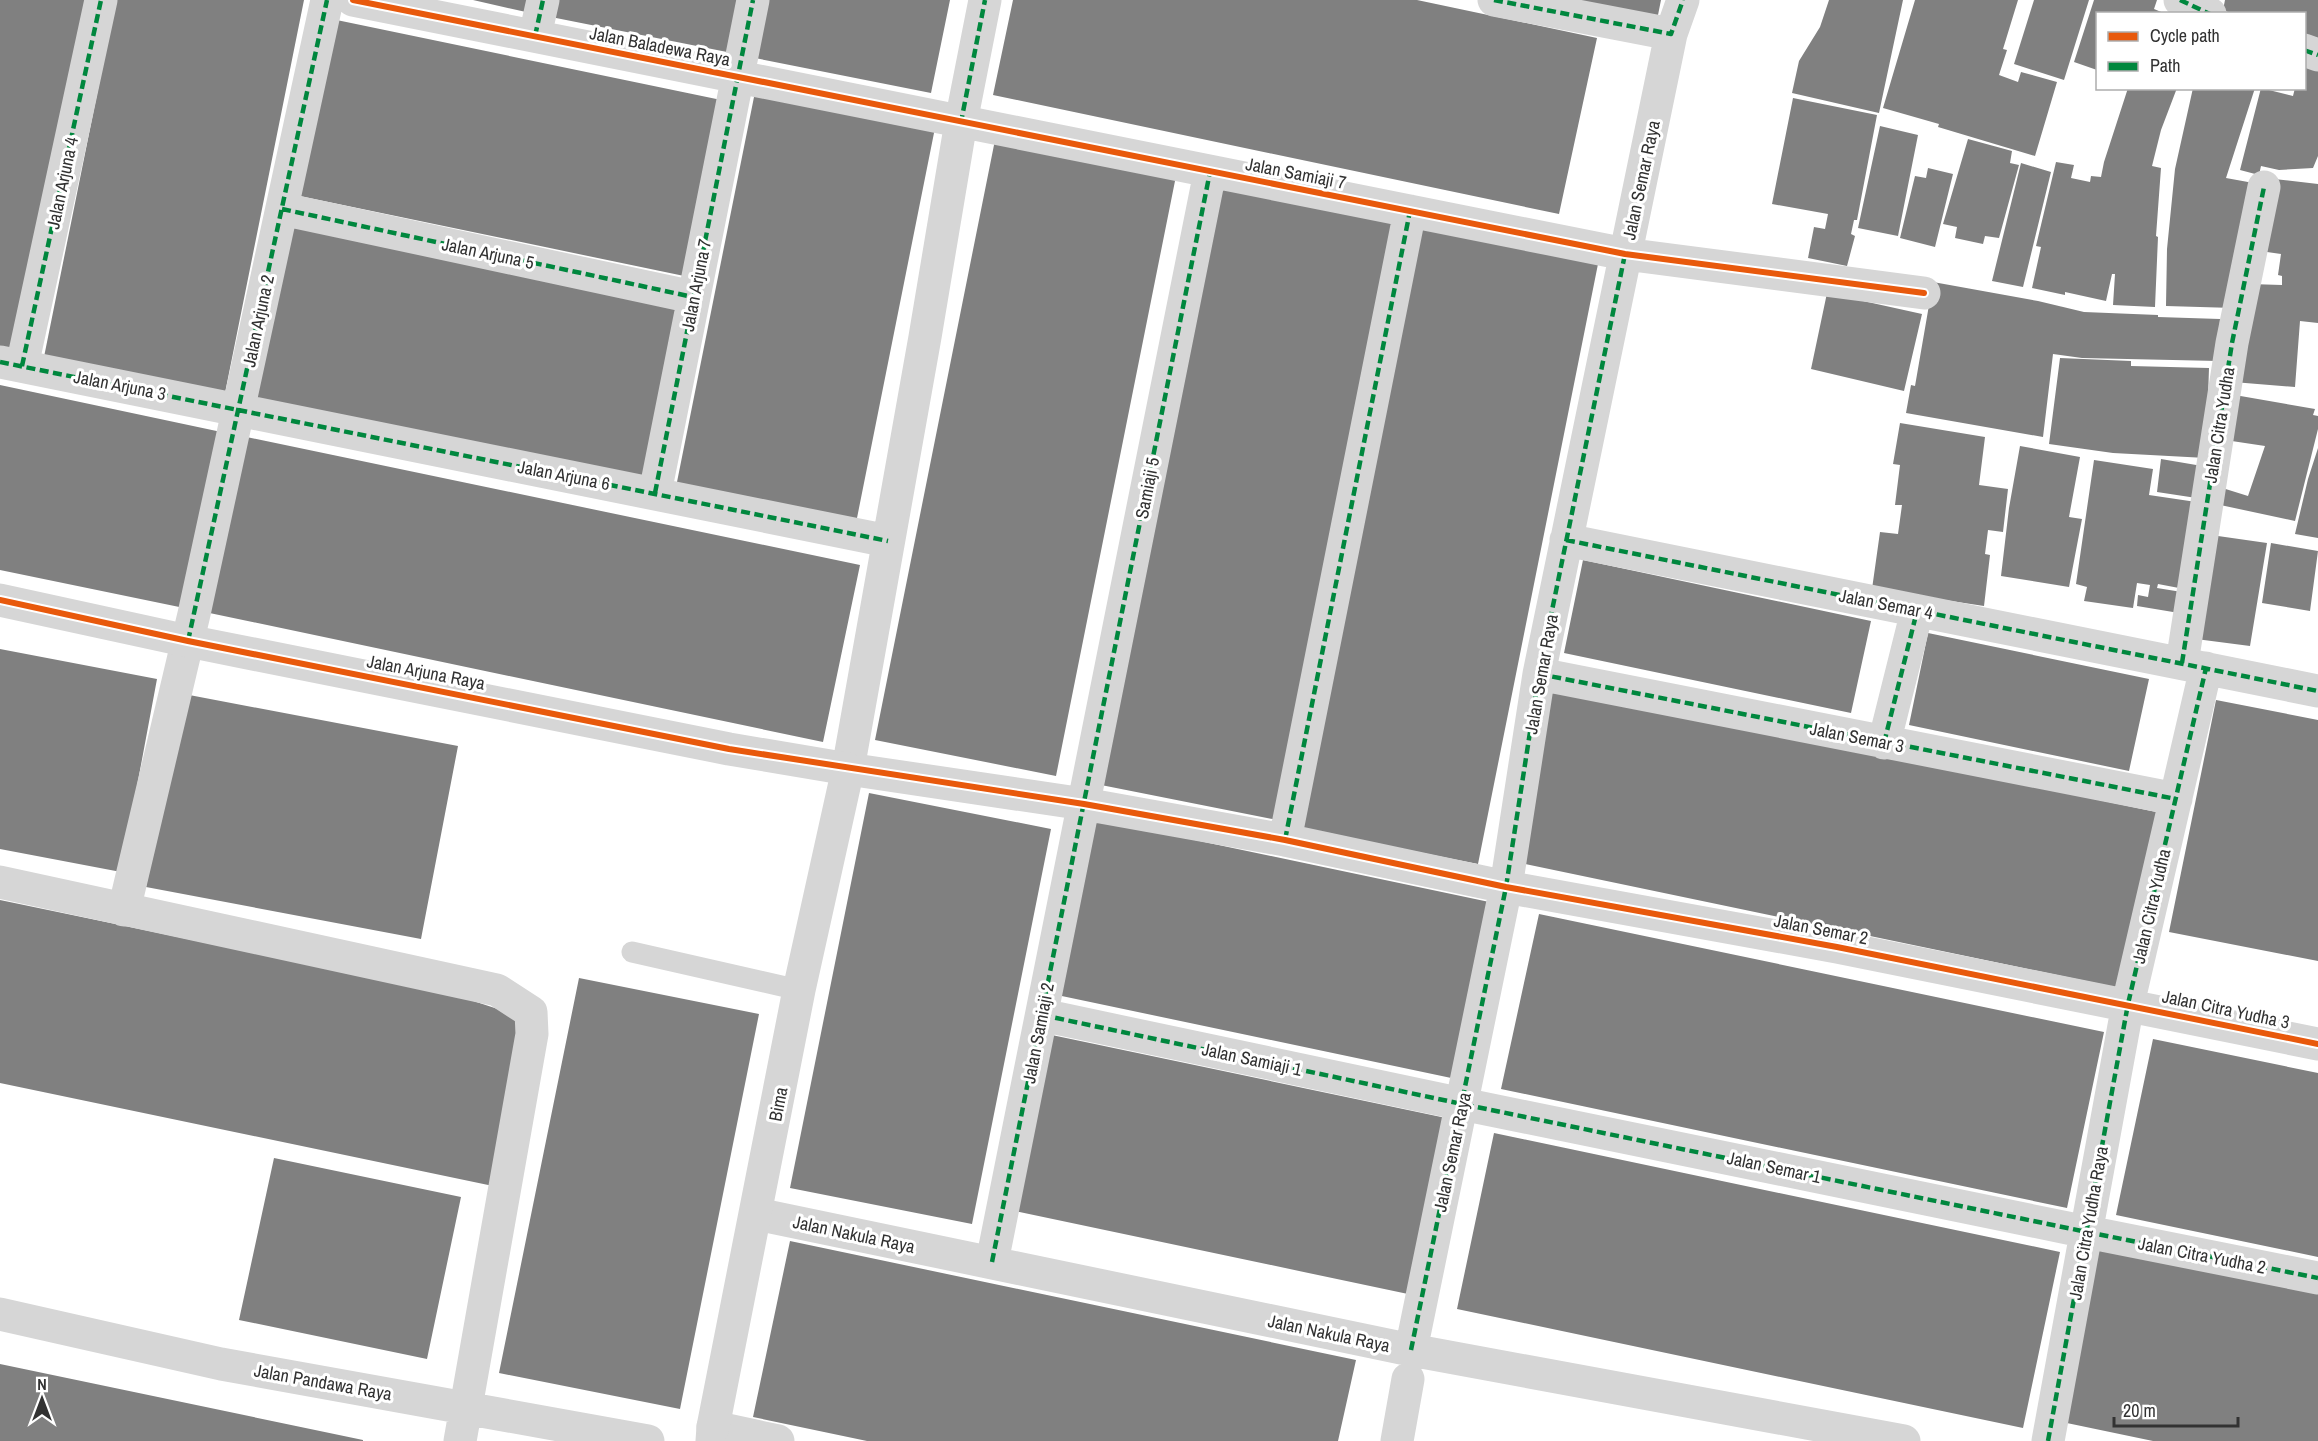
<svg xmlns="http://www.w3.org/2000/svg" width="2318" height="1441" font-family="'Archivo Narrow',sans-serif">
<style>
.building{fill:#808080}
.lines{fill:none;stroke-linecap:round;stroke-linejoin:round}
.service{stroke:#d6d6d6;stroke-width:21}
.minor{stroke:#d6d6d6;stroke-width:33}
.tertiary{stroke:#d6d6d6;stroke-width:33}
.quiet{stroke:#00873e;stroke-width:4.5;stroke-dasharray:9 4.5;stroke-linecap:butt}
.cycleway-casing{stroke:#fff;stroke-width:10}
.cycleway{stroke:#e8590c;stroke-width:6}
.labels{text-anchor:middle;dominant-baseline:central;stroke-width:6;stroke-linejoin:round;paint-order:stroke}
.street-label{font-size:18px;fill:#323232;stroke:#fff}
</style>
<rect width="100%" height="100%" fill="#fff"/>
<path class="building" d="M0,0h87l-70,352 -17,-3z
M116,0h188l-79,393 -181,-36z
M473,0h55l-2,12z
M555,0h188l-11,53 -181,-36z
M762,0h188l-19,93 -181,-36z
M1013,0h404l180,38 -38,176 -566,-119z
M1561,0h100l-4,20z
M1829,0h74l-24,113 -87,-20 7,-32 21,-34z
M1915,0h103l-15,49 4,1 -8,25 19,7 3,-10 36,10 -22,74 -97,-29 1,-3 -56,-16z
M2034,0h55l-25,80 -50,-16z
M2094,0h63l-3,9 12,5h-69v56l-23,-8z
M2225,0h93v40l-14,-4v-22h-71l-10,-4z
M327,18l399,83 -37,176 -399,-83z
M2304,61l14,3v92l-5,12 -34,2 -18,-4 -2,9 -19,-5 21,-82 32,8 2,-8h9z
M2128,88h49l-16,42 -9,36 9,2 -5,68 2,1 -3,70 -42,-2 2,-31h-3l-6,27 -41,-9v3l-33,-7 9,-41 -5,-1 20,-84 18,3 -3,13 19,4 1,-6 10,1 3,-15z
M2193,88h62l-29,90 33,6 -25,124 -68,-2 1,-57 8,-80z
M755,92l180,36 -79,395 -180,-36z
M1793,98l84,17 -20,105h-3l-3,14 4,2 -8,30 -39,-8 6,-31 11,2 3,-15 -56,-10z
M1880,126l38,9 -20,101 -40,-8z
M996,135l181,36 -121,605 -181,-36z
M1968,139l44,12 -2,12 9,2 -20,73 -14,-2 -2,8 -28,-6 2,-11 -14,-3z
M2021,163l30,9 -28,115 -31,-6z
M1928,168l25,6 -18,73 -35,-9 15,-62 11,2z
M1217,179l181,36 -121,605 -181,-36z
M2274,179l44,5v139l-18,-2 -5,66 -62,-5 17,-98 32,1v-9l-4,-1 3,-21 -21,-3z
M1418,223l181,36 -121,605 -181,-36z
M285,224l399,83 -38,177 -399,-84z
M1933,282l105,19 46,11 74,3v2l62,2 -2,42 -136,-3 -29,-4 -10,83 -137,-24 5,-28 4,1z
M1827,293l95,21 -18,77 -93,-22z
M2060,358l71,3v5l78,2 -3,90 -93,-5 -64,-9z
M0,385l226,48 -37,176 -189,-39z
M2229,394l86,15 -2,6 5,1v13l-23,92 -84,-18 5,-17 32,10 17,-50 -40,-6z
M1900,423l85,14 -6,48 29,4 -5,43 -15,-2 -3,24 5,1 -6,51 -112,-17 8,-57 18,2 4,-29h-7l5,-40 -7,-1z
M237,435l623,130 -37,177 -623,-131z
M2020,446l60,11 -11,60 13,2 -13,68 -68,-11 8,-68z
M2318,448v90l-23,-4 13,-55z
M2161,459l47,8 -5,32 -46,-7z
M2094,460l59,9 -4,26 54,8 -24,85 -21,-4 -1,4 31,5 -3,21 -48,-8 1,-11 10,2 2,-12 -13,-2 -4,25 -49,-7 3,-14 -11,-3z
M2211,535l56,8 -17,103 -54,-7z
M2271,543l47,8 -8,60 -48,-8z
M1583,560l288,61 -20,92 -287,-60z
M1928,633l221,46 -20,92 -220,-46z
M0,649l157,30 -36,193 -121,-23z
M1548,685l613,128 -37,176 -613,-128z
M184,694l274,52 -37,193 -275,-52z
M2216,700l102,20v241l-149,-29z
M869,793l182,36 -79,395 -182,-36z
M1095,819l399,84 -38,176 -399,-84z
M0,900l452,94 70,23 -29,169 -493,-103z
M1539,914l565,118 -37,176 -566,-119z
M579,978l180,36 -79,395 -181,-36z
M1047,1034l399,84 -38,176 -398,-84z
M2153,1039l165,34v184l-202,-42z
M1494,1133l566,119 -37,176 -566,-119z
M274,1158l187,39 -34,162 -188,-39z
M790,1241l566,119 -18,81h-471l-114,-24z
M2099,1246l219,46v149h-165l-91,-19z
M0,1364l363,76v1h-363z"/>
<g class="lines">
<path class="service" d="M632,952l167,38"/>
<path class="minor" d="M353,0l1272,254 299,39
M985,0l-24,122 -36,215 -77,432 236,35 201,36 221,47 331,60 481,97
M1494,0l177,34
M2180,0l30,14
M535,36l8,-36
M2304,50l14,5
M282,209l411,88
M0,362l888,179
M22,366l79,-366
M655,493l98,-493
M1566,540l752,151
M2182,663l50,-320 32,-156
M1539,674l637,125
M1884,743l33,-132
M1285,840l125,-629
M0,882l497,108 34,22 1,22 -72,407
M124,910l70,-296 133,-614
M1042,1015l420,89 625,128 231,46
M757,1214l654,136 493,91
M992,1262l218,-1090
M0,1314l221,50 427,77
M1411,1350l95,-463 33,-213 132,-640 12,-34
M712,1441l1,-14 65,14
M1397,1441l11,-62
M2048,1441l80,-437 78,-336"/>
<path class="tertiary" d="M0,600l188,41 541,108 119,20 -49,221 -86,437"/>
<path class="quiet" d="M1494,0l177,34 12,-34
M2180,0l30,14
M535,36l8,-36
M2304,50l14,5
M959,122h2l24,-122
M282,209l411,88
M0,362l888,179
M22,366l79,-366
M655,493l98,-493
M1566,540l752,151
M188,641l139,-641
M2182,663l50,-320 32,-156
M1539,674l637,125
M1884,743l33,-132
M1285,840l125,-629
M1042,1015l420,89 625,128 231,46
M992,1262l218,-1090
M1411,1350l95,-463 33,-213 86,-420
M2048,1441l80,-437 78,-336"/>
<defs>
<path id="cycleway" d="M353,0l1272,254 299,39
M0,600l188,41 541,108 355,55 201,36 221,47 331,60 481,97"/>
</defs>
<use href="#cycleway" class="cycleway-casing"/>
<use href="#cycleway" class="cycleway"/>
</g>
<g class="labels">
<g class="street-label">
<text transform="translate(660 46) rotate(11)">Jalan Baladewa Raya</text>
<text transform="translate(1296 173) rotate(11)">Jalan Samiaji 7</text>
<text transform="translate(1641 180) rotate(-78)">Jalan Semar Raya</text>
<text transform="translate(62 183) rotate(-78)">Jalan Arjuna 4</text>
<text transform="translate(488 253) rotate(12)">Jalan Arjuna 5</text>
<text transform="translate(696 285) rotate(-79)">Jalan Arjuna 7</text>
<text transform="translate(258 321) rotate(-78)">Jalan Arjuna 2</text>
<text transform="translate(120 385) rotate(11)">Jalan Arjuna 3</text>
<text transform="translate(2219 425) rotate(-81)">Jalan Citra Yudha</text>
<text transform="translate(564 475) rotate(11)">Jalan Arjuna 6</text>
<text transform="translate(1147 488) rotate(-79)">Samiaji 5</text>
<text transform="translate(1886 604) rotate(11)">Jalan Semar 4</text>
<text transform="translate(426 672) rotate(11)">Jalan Arjuna Raya</text>
<text transform="translate(1541 674) rotate(-80)">Jalan Semar Raya</text>
<text transform="translate(1857 737) rotate(11)">Jalan Semar 3</text>
<text transform="translate(2151 906) rotate(-77)">Jalan Citra Yudha</text>
<text transform="translate(1821 929) rotate(11)">Jalan Semar 2</text>
<text transform="translate(2226 1009) rotate(12)">Jalan Citra Yudha 3</text>
<text transform="translate(1038 1033) rotate(-79)">Jalan Samiaji 2</text>
<text transform="translate(1252 1059) rotate(12)">Jalan Samiaji 1</text>
<text transform="translate(778 1104) rotate(-79)">Bima</text>
<text transform="translate(1452 1152) rotate(-78)">Jalan Semar Raya</text>
<text transform="translate(1774 1167) rotate(12)">Jalan Semar 1</text>
<text transform="translate(2088 1223) rotate(-80)">Jalan Citra Yudha Raya</text>
<text transform="translate(854 1234) rotate(12)">Jalan Nakula Raya</text>
<text transform="translate(2202 1255) rotate(11)">Jalan Citra Yudha 2</text>
<text transform="translate(1329 1333) rotate(12)">Jalan Nakula Raya</text>
<text transform="translate(323 1382) rotate(10)">Jalan Pandawa Raya</text>
</g>
</g>
<rect x="2096" y="12" width="210" height="78" fill="#ffffff" stroke="#adadad" stroke-width="1.5"/>
<rect x="2108" y="32" width="30" height="9" fill="#e8590c" stroke="#adadad" stroke-width="1.5"/>
<text x="2150" y="42" font-size="18" fill="#323232">Cycle path</text>
<rect x="2108" y="62" width="30" height="9" fill="#00873e" stroke="#adadad" stroke-width="1.5"/>
<text x="2150" y="72" font-size="18" fill="#323232">Path</text>
<g transform="translate(42 1399)" stroke="#ffffff" stroke-width="4.5" paint-order="stroke">
<path d="M0-4.5L10 22L0 15L-10 22Z" fill="#323232"/>
<text y="-9" font-size="16" font-weight="bold" text-anchor="middle" fill="#323232">N</text>
</g>
<path d="M2114 1417v9h124v-9" fill="none" stroke="#323232" stroke-width="3"/>
<text x="2123" y="1417" font-size="18" fill="#323232" stroke="#ffffff" stroke-width="4.5" paint-order="stroke">20 m</text>
</svg>
